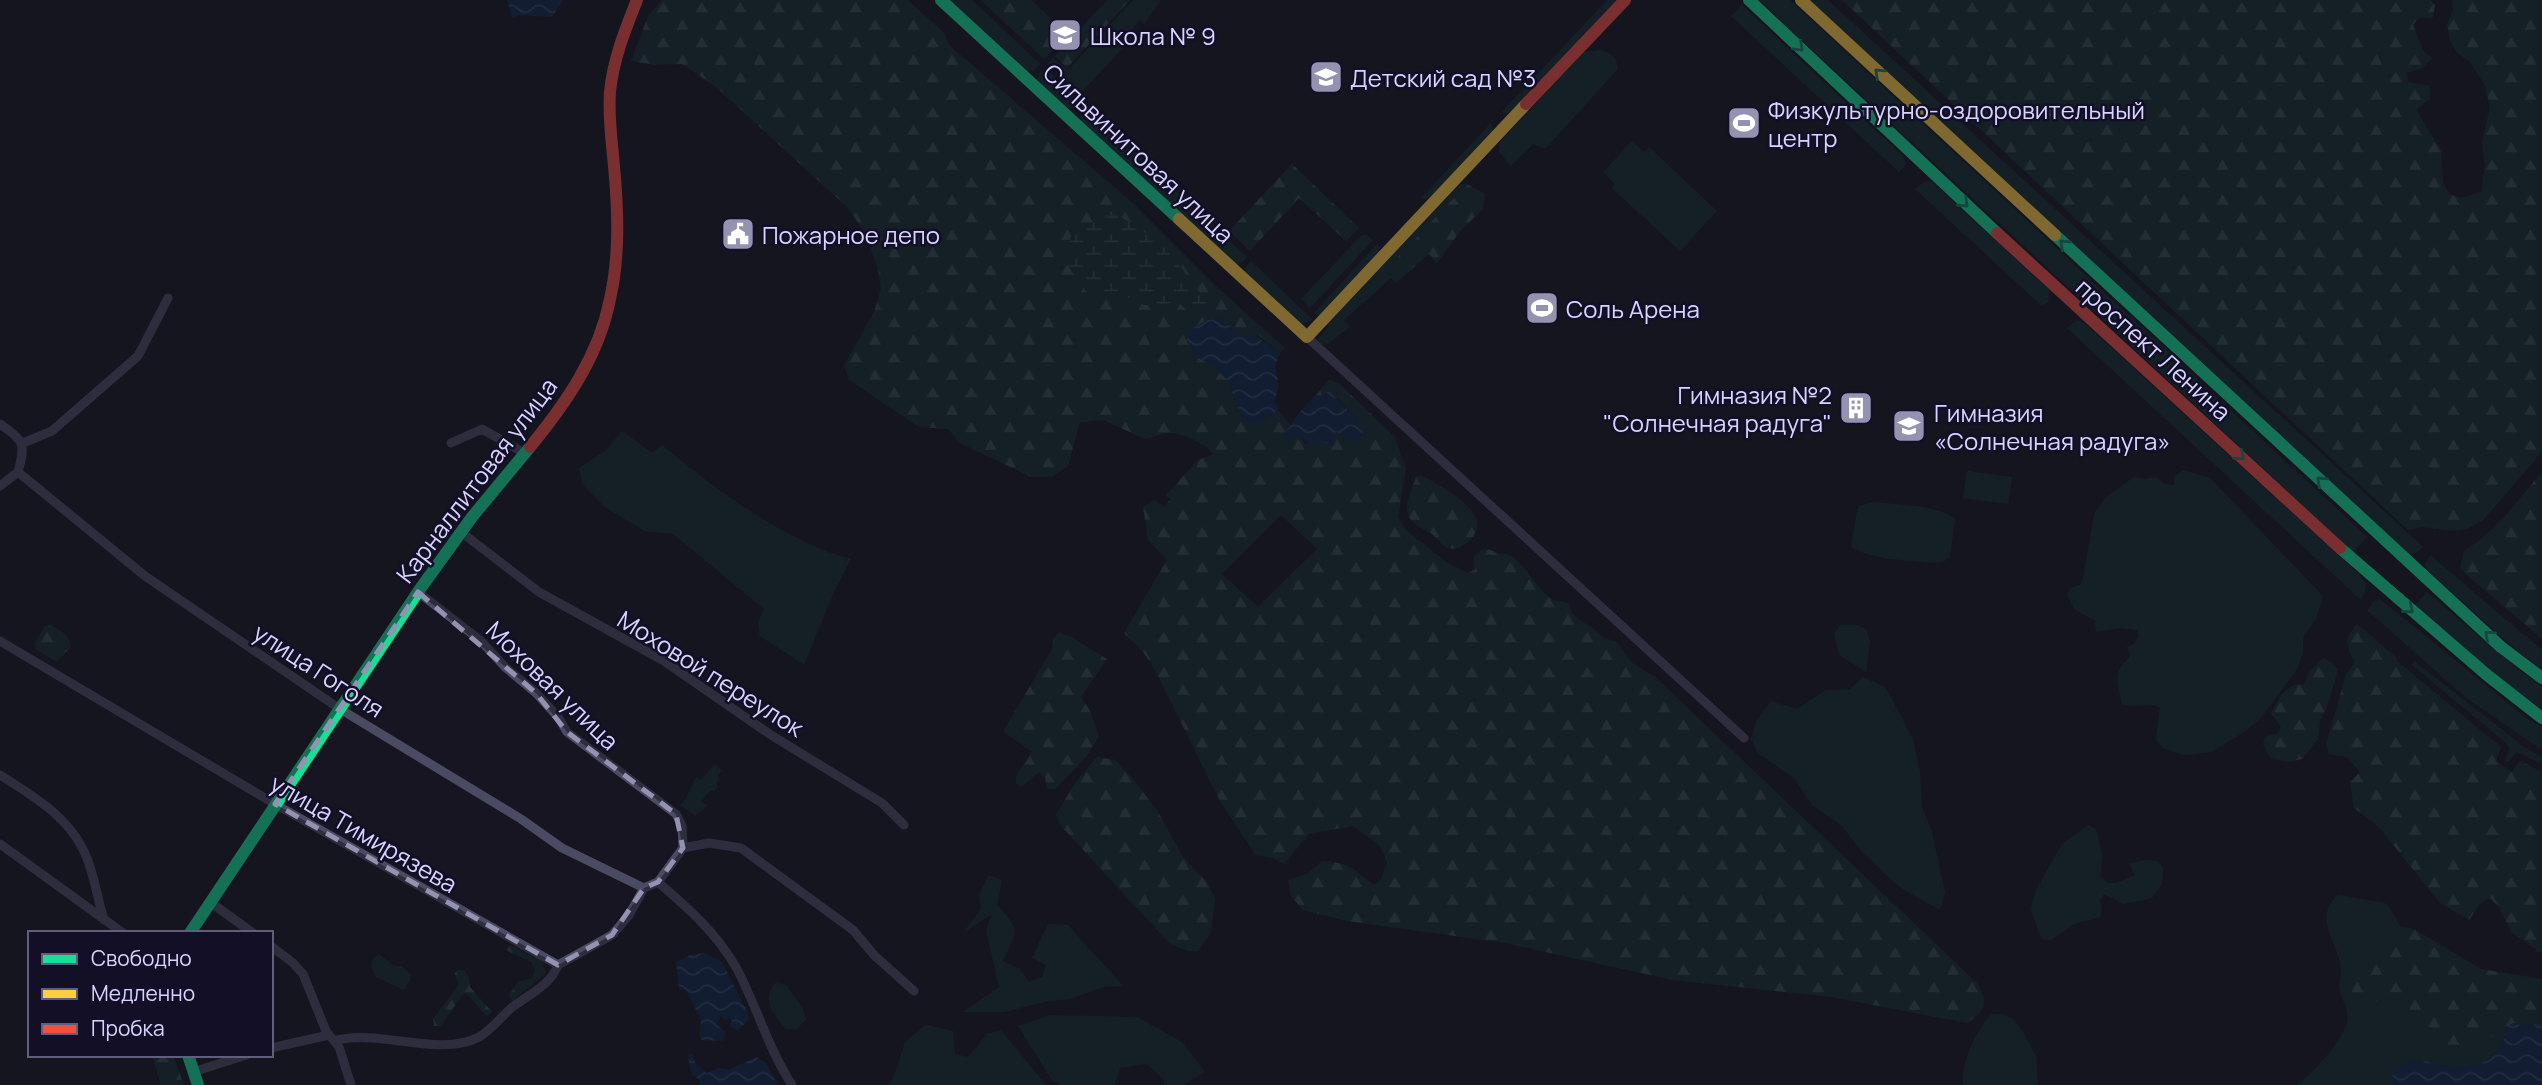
<svg xmlns="http://www.w3.org/2000/svg" width="2542" height="1085" font-family="Manrope,sans-serif">
<style>
.grass{fill:#132d2c}
.forest{fill:url(#forest-firs);fill-rule:evenodd}
.wetland{fill:url(#wetland-marsh)}
.water{fill:url(#water-waves)}
.lines{fill:none;stroke-linecap:round;stroke-linejoin:round}
.street{stroke:#4a4b62;stroke-width:9}
.fast{stroke:#16e098;stroke-width:12}
.slow{stroke:#ffcf43;stroke-width:12}
.jam{stroke:#f24e42;stroke-width:12}
.oneway{stroke:#148265}
.marked{fill:none;stroke:#9392b1;stroke-width:5;stroke-dasharray:14 9;stroke-linejoin:round}
.labels{text-anchor:middle;dominant-baseline:central;stroke-width:5;stroke-linejoin:round;paint-order:stroke}
.poi-label{font-size:24px;fill:#d7d5ff;stroke:#120f27;text-anchor:start}
.street-label{font-size:24px;fill:#d7d5ff;stroke:#120f27}
</style>
<defs>
<pattern id="forest-firs" width="22" height="20" patternUnits="userSpaceOnUse" patternTransform="scale(1.75)"><rect width="22" height="20" fill="#132d2c"/><path d="M5 1l3.5 6h-7zM16 11l3.5 6h-7z" fill="#354b4c"/></pattern>
<pattern id="wetland-marsh" width="20" height="14" patternUnits="userSpaceOnUse" patternTransform="scale(1.75)"><rect width="20" height="14" fill="#132d2c"/><path d="M1 5h8M5 5V1M11 12h8M15 12V8" fill="none" stroke="#354b4c"/></pattern>
<pattern id="water-waves" width="16" height="10" patternUnits="userSpaceOnUse" patternTransform="scale(1.75)"><rect width="16" height="10" fill="#0f2748"/><path d="M0 5q4-4 8 0t8 0" fill="none" stroke="#314563"/></pattern>
</defs>
<rect width="100%" height="100%" fill="#161521"/>
<path class="grass" d="M948,0h24l68,64 -7,7 -8,-1z
M1133,0h26l1,2 -16,22 -4,-4 -14,16 4,4 -49,53 -33,-30 5,-5 15,12z
M1607,0h9l-106,112 -6,2 -2,-2z
M1759,0h31l577,537 -14,15z
M1810,0h18l595,547c-7,8 -10,8 -20,4z
M1742,5l160,150 3,5v6l-6,6 -168,-156z
M1600,50c10,2 19,8 17,20l-72,79 -12,-5 -22,22 -12,-14v-9l85,-91z
M1045,68l34,32 -8,8 -8,-2 -26,-25 2,-7z
M1086,107l161,150 -6,6 -6,1 -156,-145z
M1491,123l2,7 -62,67 -7,2 -2,-2z
M1632,141l12,11 5,-5 68,64 -37,40 -68,-63 3,-4 -12,-12z
M1926,181l6,1 117,108 -1,12 -6,4 -127,-117z
M1460,184h7l-82,87 6,7 -47,42 6,7 -24,18 -6,-1 -2,-5 11,-13 -2,-1z
M1366,234l7,6 -63,68 -9,-9 60,-63z
M1377,244l3,3 -1,6 -59,63 -6,-3z
M1251,261l62,59 -12,4 -56,-49v-7z
M2077,320l7,3 275,251 7,10 -1,8 -4,8 -294,-272z
M622,431l30,22 10,-8c52,43 123,97 189,114l-18,35 -29,71 -44,-29 -2,-14 6,-13 -91,-75 -28,-3 -39,-23 -23,-23 -4,-17 27,-18z
M2183,470l27,8 113,118 -7,23 -13,19v15l-6,16 -37,50 -17,14 -32,19 -27,3 -21,-7 -7,-8 4,-33c-13,-5 -24,1 -38,-3 -4,-23 -11,-29 8,-47l-3,-10 7,-3 5,-9 -2,-5 -16,-2 -25,4 -1,-11 -21,-12 -7,-14 3,-7 10,-3 3,-6 11,-65 11,-16 29,-21 12,2 10,-2 9,7 9,1 1,-9z
M1967,471l45,6 -4,27 -45,-6z
M1875,502c21,3 64,3 80,17l-5,38 -7,5 -11,1c-22,-3 -64,-3 -81,-17l7,-40z
M2430,555l112,95v20l-30,-24 -84,-76 -3,-5z
M2427,592l84,72 31,23v22l-43,-31 -85,-72z
M2380,599l150,122 12,6v23l-77,-53 -98,-87 7,-9z
M1840,625h17l9,4 4,12 -4,31 -27,-17 -5,-21z
M2414,661l113,88 15,8v7l-25,-12 -9,10 -3,-3 5,-9 -3,-6 -95,-79z
M1863,677l23,11 27,51 7,33 2,35 10,25 13,61 -5,17 -38,-21 -15,-13 -25,-24 -20,-26 -30,-21 -18,-27 -36,-25 -7,-14 5,-18 15,-20 26,8 29,-19 24,-1z
M714,764l8,6 -4,6 2,2 -4,6 2,1 -4,7 -3,-2 -10,11 6,5 -12,10 -15,-11 6,-7 10,-21 6,3z
M2089,825l7,5 7,27 -3,19 8,7h8l19,-8 -6,-12 19,-3 9,1 6,7 -1,16 -10,14 -29,6 -19,-10 -4,6 2,9 -2,8 -26,7 -24,17 -9,-3 -10,-29 5,-19 26,-46z
M989,875l13,5 -5,25c25,27 20,25 6,56l17,8 9,13 13,-5 4,-12 -14,-7 16,-34 20,1 55,61 -19,1 -35,12 -21,2 -44,11h-41l36,-25 -13,-57 6,-16 -29,19 18,-24 -2,-14z
M2338,895l46,8 4,2 12,21 14,3 -16,8 -19,6c28,60 46,142 126,84 2,31 -26,41 -53,40 -12,-1 -26,-8 -38,-7 -7,1 -14,7 -20,10l-3,12 1,3h-95c16,-12 46,-44 50,-63 2,-14 -4,-18 -7,-31 -2,-8 1,-13 1,-21 -1,-26 -30,-52 -3,-75z
M379,954l15,12 8,1 9,7 -1,6 -6,10 -28,-13 -5,-11 2,-7z
M775,983l11,2 16,22 4,12 -10,11 -10,-1c-12,-14 -25,-28 -11,-46z
M1991,1014h12l10,5 9,11 14,26 2,29h-75c-2,-24 13,-53 28,-71z
M1051,1015l86,2 45,25 23,30 -22,13h-19v-6l-18,-15 -26,4 -5,17h-55l-8,-5 -34,-54z
M926,1025l27,6 2,23 13,3 19,-23 14,-4 45,55h-158l6,-8 11,-35z"/>
<path class="forest" d="M662,0h246l37,34 4,11 186,160 84,84 66,59 -5,5 -22,-18 -13,4 -25,-21 -13,2 -8,6 -2,31 20,12 11,12 9,26 24,15 17,-12 12,15 -8,13 5,3 8,-5 5,1 6,7 12,-5 16,6 -2,-12 5,-1 10,10 14,-19 -22,-24 -23,-4 14,-16 11,6 54,52 11,32 -8,48 7,12 41,33 22,11 7,-4 -2,-11c8,-11 15,-11 25,-4 21,-6 36,35 54,45 4,3 11,2 16,4l4,10 9,8 11,6 12,11 13,4 14,20 24,15 322,306c11,19 10,27 -10,40l-135,-26 -159,-17 -168,-37 -158,-22 -44,-11 -12,-14 -3,-16 19,-6 15,-13c12,1 24,2 34,10 7,5 11,10 19,14l6,-6 6,-17 -7,-16 -27,-20 -44,8 -25,30 -11,-6 -17,-3 -35,-52 -67,-135 -11,-16 -19,-19 43,-73 -19,-20 -5,-33 11,-7 11,7 5,-8 -4,-4 32,-35 16,-6c-11,-11 -30,-21 -46,-21 -7,0 -16,5 -23,6l-42,-19 -23,2 -12,44 -15,10 -22,1 -71,-34 -12,-14 -29,-2 -70,-47 -5,-14 30,-54 7,-23 -3,-20 -12,-35 -19,-27 -131,-120 -34,-23 -26,1 -25,-4 17,-45zM1281,515l36,34 -59,58 -36,-33z
M981,0h50l31,29 1,5 -4,9 -15,16z
M1107,0h23l-63,68 -12,-12z
M1842,0h588l5,5 -2,12 -3,2c-8,-3 -12,-1 -17,6l10,25 9,8 -9,10 -16,5 1,9 22,4v13l-14,11 25,40 2,32 6,12 12,4 20,-6 4,-27 -3,-24 8,-32 -5,-24 -16,-24 -12,-8 -7,-12 -3,-16 6,-15 -1,-10h90v452l-59,68 -16,9 -14,2 -30,-4 -15,3z
M1292,164l67,64 -13,13 -47,-43 -49,53 -21,-20z
M1467,184l18,10 -2,15 -22,21 -24,33 -8,-9 -33,29 -12,-11z
M2542,472v167l-82,-70 4,-19c32,-16 55,-52 78,-78z
M1421,475c16,9 48,26 55,43 7,14 -14,35 -28,30 -7,-3 -11,-10 -16,-14 -12,-8 -24,-9 -25,-26 0,-10 6,-22 9,-31z
M50,624c9,6 20,11 21,23l-15,15 -20,-13 -1,-6 9,-16z
M2357,624l39,33 1,4 104,86 -5,14 16,11 8,-11 22,11v182l-31,-22 -12,-25 -10,-10 -9,7 -11,16 -29,-17 -62,-77 -24,-18 -4,-26 10,-10 -13,-15 -18,-3 -3,-10 20,-69 9,-13 -6,-11 -2,-13z
M1058,633l12,3 37,23 -26,38 9,14 9,25 -12,20 -32,33 -8,-1 -2,-10 -6,-6 -17,15 -6,-4c-2,-14 13,-19 15,-32l-26,-18 -1,-3 48,-81 1,-10z
M2323,658l9,5 6,6 -11,38 -7,13 -2,19 -16,20 -13,3 -18,-3 -8,-15 2,-7 13,-4 3,-6 -10,-14 11,-19 11,-9 11,-1 5,-12z
M1097,757l18,3 19,20 24,32 25,45 24,25 8,17 -4,34 -13,18h-10l-19,-8 -107,-116 -6,-12 19,-32z
M2414,929l67,40 61,10v44l-15,3 -13,-3c-24,12 -56,43 -85,20 -8,-7 -9,-21 -18,-27 -10,-8 -47,-19 -61,-25l5,-20 24,-28 19,-6z
M510,945l31,16 5,12 -34,28 -3,-6 9,-13 14,-4 3,-8 -4,-8 -25,-12 1,-3z
M459,970h5l5,8 1,9 22,25 -5,4 -20,-22h-4l-22,32h-7l-1,-7 26,-35 -5,-11z
M152,1055h21l11,30h-23z"/>
<path class="wetland" d="M1112,211l43,28 22,23 34,46 -16,10 -16,-15 -35,2 -30,-14 -24,6 -23,-34 3,-25z"/>
<path class="water" d="M507,0h56l-11,17 -33,-2 -7,3z
M1220,318l25,20 8,-4 27,19 -5,12 4,22 -5,15 3,2 1,6 -17,12 -10,2 -10,-7 -13,-36 -11,-12 -20,-12 -10,-17 4,-11 16,-9z
M1329,391l32,32 2,10 -4,12 -7,-5 -5,2 -10,-10 -4,1 1,13 -16,-6 -8,6 -10,-9 -5,-1 -7,5 -7,-3 18,-25 17,-18 4,1z
M704,953l18,9 25,49 2,8 -11,12 -8,-5 2,-6 -3,-3 -3,3 -5,-4 -5,8 9,8 -2,9 -21,-1 -3,-3 2,-17 -15,-30 -7,-1 -3,-27 14,-7z
M2514,1023l13,3 15,-3v62h-150l-2,-3 4,-12c6,-3 13,-9 20,-10 12,-1 26,6 38,7 27,1 55,-9 53,-40z
M689,1054l4,1 3,9 11,9 12,-5 10,2 27,-13 9,5 13,23h-78l-1,-6 -7,-4 -4,-17z"/>
<g class="lines">
<path class="street" d="M1307,337l437,401
M0,424c24,17 26,19 18,48l127,104 195,133 181,110 41,29 82,40
M23,443l29,-12 86,-75 30,-58
M451,443l31,-14 42,24
M0,486l18,-14
M461,532l78,60 125,69 107,74 111,68 22,22
M418,592l63,49 24,26 31,26 22,24 9,15 109,82 6,12 1,22
M0,641l275,163 283,161
M0,775c36,23 73,44 88,86 7,19 10,40 16,59
M0,844l123,89
M683,848l26,-5 32,5 112,82 21,25 40,36
M658,882c30,26 59,51 79,87 20,38 31,79 55,116
M210,902l43,31
M271,946l21,16 11,12 23,57 13,16 12,38
M558,965l54,-30 17,-20 15,-27 14,-6 25,-34
M334,1041c44,-13 106,17 145,-4 13,-7 24,-23 36,-32 16,-11 36,-21 43,-40
M271,1048l58,-13
M193,1072l53,-17"/>
<path class="fast" d="M941,0l238,219
M1749,0l248,233
M2055,235l446,412 41,31
M2340,548l147,127 55,43
M190,933l230,-344 52,-72 58,-70
M188,1055l10,30"/>
<path class="slow" d="M1801,0l254,235
M1179,219l128,118 219,-233"/>
<path class="jam" d="M1526,104l99,-104
M1997,233l343,315
M530,447c36,-44 69,-91 80,-148 10,-44 8,-89 4,-133 -2,-24 -6,-49 -4,-74 3,-32 15,-62 27,-92"/>
</g>
<defs><path id="oneway-chevron" d="M-2-3.5L2.5 0L-2 3.5" fill="none" stroke-width="1.6" stroke-linecap="round" stroke-linejoin="round" transform="scale(1.75)"/></defs>
<g class="oneway">
<use href="#oneway-chevron" transform="translate(1799 47) rotate(44)"/>
<use href="#oneway-chevron" transform="translate(1879 73) rotate(-137)"/>
<use href="#oneway-chevron" transform="translate(1964 203) rotate(43)"/>
<use href="#oneway-chevron" transform="translate(2064 244) rotate(-137)"/>
<use href="#oneway-chevron" transform="translate(2240 456) rotate(42)"/>
<use href="#oneway-chevron" transform="translate(2321 481) rotate(-137)"/>
<use href="#oneway-chevron" transform="translate(2409 609) rotate(40)"/>
<use href="#oneway-chevron" transform="translate(2489 635) rotate(-138)"/>
</g>
<path d="M0 0H2542V1085H0ZM418,592l118,101 31,39 109,82 7,34 -25,34 -14,6 -32,47 -54,30 -283,-161z" fill="#161521" fill-opacity=".55" fill-rule="evenodd"/>
<path class="marked" d="M418,592l118,101 31,39 109,82 7,34 -25,34 -14,6 -32,47 -54,30 -283,-161z"/>
<defs>
<symbol id="school-square" viewBox="-11 -11 22 22"><rect x="-9" y="-9" width="18" height="18" rx="4" fill="#9392b1" stroke="#120f27"/><path d="M0-5L7-2L0 1L-7-2ZM-4 1L0 2.5L4 1V4Q0 6-4 4Z" fill="#fff"/></symbol>
<symbol id="stadium-square" viewBox="-11 -11 22 22"><rect x="-9" y="-9" width="18" height="18" rx="4" fill="#9392b1" stroke="#120f27"/><path d="M0-5a6.5 5 0 1 0 0 10a6.5 5 0 1 0 0-10ZM-3.5-1.8h7v3.6h-7Z" fill="#fff"/></symbol>
<symbol id="civic-square" viewBox="-11 -11 22 22"><rect x="-9" y="-9" width="18" height="18" rx="4" fill="#9392b1" stroke="#120f27"/><path d="M-.6-6.5H3V-4.5H.6V-3L4-1V1h2V6H-6V1h2V-1L-.6-3ZM-1.2 2.5V6h2.4V2.5Z" fill="#fff"/></symbol>
<symbol id="building-square" viewBox="-11 -11 22 22"><rect x="-9" y="-9" width="18" height="18" rx="4" fill="#9392b1" stroke="#120f27"/><path d="M-4-6H4V6H1V3H-1V6H-4ZM-2.5-4.3h1.7v1.8h-1.7ZM.8-4.3h1.7v1.8H.8ZM-2.5-1h1.7V.8h-1.7ZM.8-1h1.7V.8H.8Z" fill="#fff"/></symbol>
</defs>
<g fill-rule="evenodd">
<use href="#school-square" x="1046" y="16" width="38" height="38"/>
<use href="#school-square" x="1307" y="58" width="38" height="38"/>
<use href="#stadium-square" x="1725" y="104" width="38" height="38"/>
<use href="#civic-square" x="719" y="215" width="38" height="38"/>
<use href="#stadium-square" x="1523" y="289" width="38" height="38"/>
<use href="#building-square" x="1837" y="389" width="38" height="38"/>
<use href="#school-square" x="1890" y="407" width="38" height="38"/>
</g>
<g class="labels">
<g class="poi-label">
<text x="1090" y="35">Школа № 9</text>
<text x="1350" y="77">Детский сад №3</text>
<text x="1768" y="109">Физкультурно-оздоровительный<tspan x="1768" dy="28">центр</tspan></text>
<text x="762" y="234">Пожарное депо</text>
<text x="1566" y="308">Соль Арена</text>
<text x="1832" y="394" text-anchor="end">Гимназия №2<tspan x="1832" dy="28">"Солнечная радуга"</tspan></text>
<text x="1934" y="412">Гимназия<tspan x="1934" dy="28">«Солнечная радуга»</tspan></text>
</g>
<g class="street-label">
<text transform="translate(1139 153) rotate(43)">Сильвинитовая улица</text>
<text transform="translate(2154 349) rotate(42)">проспект Ленина</text>
<text transform="translate(476 480) rotate(-53)">Карналлитовая улица</text>
<text transform="translate(319 670) rotate(33)">улица Гоголя</text>
<text transform="translate(711 673) rotate(32)">Моховой переулок</text>
<text transform="translate(553 685) rotate(44)">Моховая улица</text>
<text transform="translate(364 833) rotate(30)">улица Тимирязева</text>
</g>
</g>
<rect x="28" y="931" width="245" height="126" fill="#120f27" stroke="#615e7d" stroke-width="2"/>
<rect x="42" y="954" width="35" height="10" fill="#16e098" stroke="#615e7d" stroke-width="2"/>
<text x="91" y="966" font-size="21" fill="#d7d5ff">Свободно</text>
<rect x="42" y="989" width="35" height="10" fill="#ffcf43" stroke="#615e7d" stroke-width="2"/>
<text x="91" y="1001" font-size="21" fill="#d7d5ff">Медленно</text>
<rect x="42" y="1024" width="35" height="10" fill="#f24e42" stroke="#615e7d" stroke-width="2"/>
<text x="91" y="1036" font-size="21" fill="#d7d5ff">Пробка</text>
</svg>
